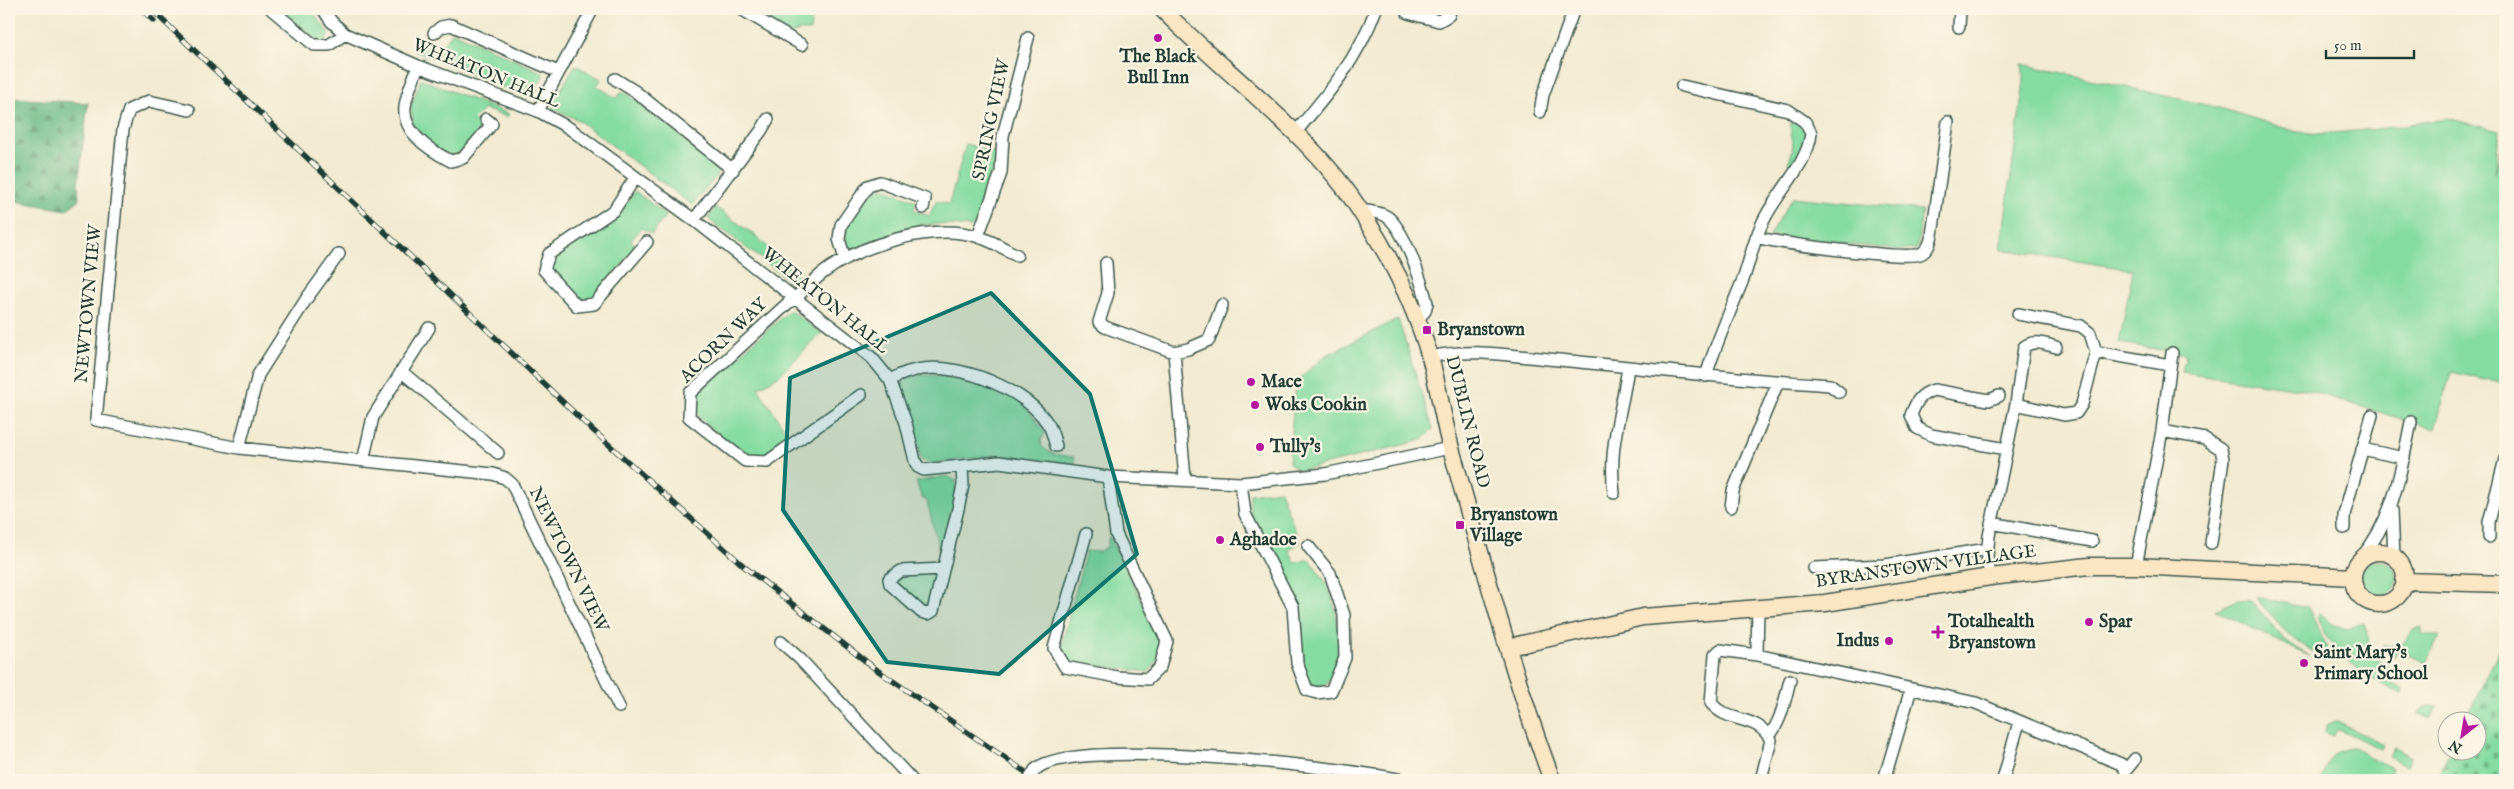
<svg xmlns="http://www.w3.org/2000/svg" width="2514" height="789" font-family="'IM FELL English',serif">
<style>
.green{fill:#85dca0;stroke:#528c6a}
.forest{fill:url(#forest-firs);stroke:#467c5d}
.cemetery{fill:url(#cemetery-stones);stroke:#528c6a}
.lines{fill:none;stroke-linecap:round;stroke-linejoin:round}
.street-casing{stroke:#3f574c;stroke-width:14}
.secondary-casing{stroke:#3f574c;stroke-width:19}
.street{stroke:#fff;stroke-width:11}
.secondary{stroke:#fbe6c4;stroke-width:16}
.rail-casing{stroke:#1f3d34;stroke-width:5.5}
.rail{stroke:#fcf5e5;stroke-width:4;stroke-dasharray:11;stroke-linecap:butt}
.street-bridge-casing{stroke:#3f574c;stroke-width:14;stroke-linecap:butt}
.street-bridge{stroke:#fff;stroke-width:11}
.marked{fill:#0f766e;fill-opacity:0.2;stroke:#0f766e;stroke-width:4;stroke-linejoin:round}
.poi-dot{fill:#b5179e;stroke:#fcf5e5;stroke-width:2}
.labels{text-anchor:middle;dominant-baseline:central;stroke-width:4.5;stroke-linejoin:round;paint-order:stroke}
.poi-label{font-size:18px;font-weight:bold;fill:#1f3d34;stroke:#fcf5e5;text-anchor:start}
.street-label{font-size:18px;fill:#1f3d34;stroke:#fcf5e5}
</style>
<defs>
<pattern id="forest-firs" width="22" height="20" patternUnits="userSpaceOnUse" patternTransform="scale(1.25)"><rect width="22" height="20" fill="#6cbc86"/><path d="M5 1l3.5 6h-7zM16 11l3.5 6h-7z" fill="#589a6e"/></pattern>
<pattern id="cemetery-stones" width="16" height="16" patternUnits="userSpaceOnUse" patternTransform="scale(1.25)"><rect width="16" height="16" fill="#85dca0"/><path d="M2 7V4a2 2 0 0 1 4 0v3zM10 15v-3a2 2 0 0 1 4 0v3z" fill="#6cb483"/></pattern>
</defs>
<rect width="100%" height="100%" fill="#fcf5e5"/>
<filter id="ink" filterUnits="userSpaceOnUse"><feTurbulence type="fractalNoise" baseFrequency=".02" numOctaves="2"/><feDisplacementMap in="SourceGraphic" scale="10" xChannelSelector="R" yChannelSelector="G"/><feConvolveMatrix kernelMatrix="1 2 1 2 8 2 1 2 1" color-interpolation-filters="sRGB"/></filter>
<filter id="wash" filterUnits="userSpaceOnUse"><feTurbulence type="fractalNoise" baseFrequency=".0096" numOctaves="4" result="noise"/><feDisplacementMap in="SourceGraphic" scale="20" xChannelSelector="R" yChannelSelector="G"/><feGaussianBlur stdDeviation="1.12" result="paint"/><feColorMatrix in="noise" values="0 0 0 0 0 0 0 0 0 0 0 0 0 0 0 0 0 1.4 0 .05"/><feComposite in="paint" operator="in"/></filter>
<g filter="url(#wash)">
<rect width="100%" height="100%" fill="#f2ebd1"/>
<path class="green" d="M278,9h32l19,24 -3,7 -5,3z
M749,9h59l-2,6 6,2 -2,14h-11l-9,4z
M453,32l89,40 1,4 -9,18 -7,3 -113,-46 2,-10 6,-2 14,8 6,-2z
M2022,64l198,44 77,24 26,2 63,-6 61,-10 52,13 -4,42 10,-35v245l-54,-11 -16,57 -129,-39 -124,-18 4,-18 -67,-11 14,-73 -132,-21 23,-168z
M575,65l26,14 -4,7 19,12 7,-7 33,24 63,55 -3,7 -24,28 -114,-85 -27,-13z
M421,79l88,35 -2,3 -23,-8 -11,11 9,7v4l-25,24c-16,4 -33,-19 -44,-29l-2,-20z
M1792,118l8,5 6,10 -5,19 -10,13 -3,-2c11,-23 -1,-28 4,-45z
M966,144l30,9c0,20 -9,62 -24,74l-36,-3 -15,1 -67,24 -7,-2c-7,-22 13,-41 25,-58l10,-2 34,14 -2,9 15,6 7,-15 13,3z
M635,191l31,24 -14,19 -10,-6 -11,12 6,8 -46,51 -8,1 -31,-31 -1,-7 67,-46z
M1793,197l129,13 -5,39 -14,1 -134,-14z
M715,207l41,29 47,44 -7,5 -88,-66z
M790,310l32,23 -42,42 -22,13 31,48c-8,6 -19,17 -29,20 -16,7 -49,-29 -61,-39 -5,-12 -3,-20 4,-30z
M1398,319l35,110 -11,11 -122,31 -11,-8 6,-80 30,-27z
M917,375c26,0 76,6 98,22 12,10 21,22 30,36l-4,7 1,7 11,7 21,3 1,7 -78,-9 -67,9 -9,-5 -9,-43 -11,-31 7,-7z
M946,476l9,4 1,14 -15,64 -14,-57 -5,-3 -6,-16z
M1280,490l20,53 -11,6 6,14 15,-4c6,10 14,20 19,30 11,29 15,68 -2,95l-10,2 -9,-4 -5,-21 -2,-46 -51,-102v-19z
M1109,536l52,103 -4,22 -8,11 -75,-9 -9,-5 -4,-10 25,-97 12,1 9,-5z
M2359 579a19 19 0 1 1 38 0a19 19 0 1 1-38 0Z
M927,574l8,5 -4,22 -11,3 -22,-19 -1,-5 4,-4z
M2256,598c18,-1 34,9 52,9l19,41 -9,6c-33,-18 -38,-29 -62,-56z
M2238,600l13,1 33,38 25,17 -94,-46z
M2319,612l13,12 18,6 6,-5 8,-2c8,21 0,30 25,45l-5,11 19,10 -1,5 -46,-23 2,-3c-15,-7 -43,-39 -39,-56z
M2422,627v8h18l-13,27 -29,-12 -4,7 -10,-5 -1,-6c6,-1 12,1 17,-1 9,-5 10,-16 22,-18z
M2432,706l4,1 -6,12 -12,-6 7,-6z
M2337,722l46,22 -2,5 -40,-19h-4l-4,6 -9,-4 4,-8z
M2353,748l39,20 -4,12h-68c9,-19 10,-30 33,-32z
M2394,748l17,9 -4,9 -18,-9z"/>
<path class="forest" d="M9,98l79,5 -10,80 1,17 -13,10 -57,-10z"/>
<path class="cemetery" d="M2505,638v142h-69l14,-28h26v-30l-11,-1z"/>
</g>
<g filter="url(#ink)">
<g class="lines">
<defs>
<path id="street" d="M271,9l43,36h15l16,-11
M323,9l8,12 14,13 73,32 120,45 31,17 125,92 178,138 18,22 16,43 9,38 3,6 6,3 75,-8 109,15 133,6 84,-9 125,-26
M741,9l61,36
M1408,9v4l31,8 10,-6 1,-6
M1959,27l1,-18
M434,33l7,-6 10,-2 107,47
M418,66c-4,13 -12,28 -13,41 -3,26 26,44 46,54l12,-3 29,-34 -6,-5
M615,79l21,13 97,78
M1682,86l106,24 17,12 6,11c-2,28 -32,58 -45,83 -11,19 -15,40 -22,61 -13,33 -28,65 -38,99
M189,110l-40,-9 -20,9 -6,19 -27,291 143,28 254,26 12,4 7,6 107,223
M538,111l55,-102
M1540,112l3,-17 31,-86
M1294,134c34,-40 64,-75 82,-125
M635,178l-21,32 -65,44 -5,16 33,36 17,-2 53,-62
M1360,210c8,1 20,2 26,6 18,11 36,67 41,87l-2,8 -8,9
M694,220l67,-89 7,-12
M978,236l23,-63 2,-37 25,-98
M1756,237c21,6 148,23 164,17 8,-3 10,-11 12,-19l16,-113
M845,259l-6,-20 2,-14 27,-39 12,-4 45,17 -2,9
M1106,263l2,30 -9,29 6,5 69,25 14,-3 21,-9 13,-35
M1174,352l11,127
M2096,352l74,13
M1430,357c41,-10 87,0 129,3 86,8 172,19 258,24l13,1 9,7
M401,371l97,82
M890,380c11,-6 20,-10 33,-11 40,-5 103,21 125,55 4,6 6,15 8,22
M861,395l-94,67 -22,-1 -56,-44 1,-24 98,-90c13,-8 22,-20 35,-30 37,-28 110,-51 156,-36 13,4 26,12 38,18
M1999,396l-10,4 -55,-10c-14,4 -18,12 -23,25l6,13 14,7 75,14
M2016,404l48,11 12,-2 6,-9 14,-52 -6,-19 -9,-7 -63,-12
M2162,431l43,8 16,10 2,10 -12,84
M239,448l19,-73 49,-77 32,-44
M2362,449l42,9
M363,461l10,-44 56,-89
M1241,483l4,31 48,93 4,56 10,27 10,3 14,-2 14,-33 -1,-43 -14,-42 -22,-27
M1614,493c-6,-48 8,-80 14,-126
M1731,507l2,-16 45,-109
M2392,510l2,47
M1991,523l101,18
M2344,528v-13l28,-100
M1086,534l-32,114 11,19 52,10 31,2 12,-12 7,-26 -51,-107 -8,-57
M2489,537v-15l16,-63
M2361,558c33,-39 40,-88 50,-136
M2136,566l26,-135 10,-78
M1814,568l71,-3 103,-16
M943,569l-42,2 -12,8 1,5 31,28 7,2 5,-3 25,-102 5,-24 -1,-17
M1990,577l-3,-21 2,-20 27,-132 8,-57c9,-8 21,-3 32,0
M781,642l19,17 112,121
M1757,655l1,-47
M1769,736c13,-16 16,-37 21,-56
M1035,770c34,-35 313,-2 367,10
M1761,780l10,-40c-15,-27 -42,-15 -60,-37l4,-48 5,-5 37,5 219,48 145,61 5,6
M1884,780l27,-91
M2003,780l16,-58
M2125,780l1,-10 9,-11"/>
<path id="secondary" d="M1162,9c62,64 152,127 199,203 29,44 54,94 69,145 9,31 13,64 22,95 31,110 60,221 100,328
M2353 578a26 26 0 1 1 52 0a26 26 0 1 1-52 0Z
M2404,581l101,3
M1509,647l134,-30 182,-14 165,-26 99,-11h47l217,11"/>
</defs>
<use href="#street" class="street-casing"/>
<use href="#secondary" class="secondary-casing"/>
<use href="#street" class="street"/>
<use href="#secondary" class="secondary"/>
<defs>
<path id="rail" d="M141,9l13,12
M151,9l435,415 160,144 131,102 160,110"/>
</defs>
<use href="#rail" class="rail-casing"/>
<use href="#rail" class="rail"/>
<defs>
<path id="street-bridge" d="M1029,780l6,-10"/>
</defs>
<use href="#street-bridge" class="street-bridge-casing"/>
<use href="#street-bridge" class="street-bridge"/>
</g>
</g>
<path class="marked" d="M991,293l99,101 47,160 -138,120 -112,-12 -104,-152 7,-132z"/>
<g class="poi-dot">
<circle cx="1158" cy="38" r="5"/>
<rect x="1422" y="325" width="10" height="10" rx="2.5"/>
<circle cx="1251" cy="382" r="5"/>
<circle cx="1255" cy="405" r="5"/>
<circle cx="1260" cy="447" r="5"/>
<rect x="1455" y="520" width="10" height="10" rx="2.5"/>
<circle cx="1220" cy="540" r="5"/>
<circle cx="2089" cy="622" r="5"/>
<path d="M1935.5 624.5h5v5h5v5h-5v5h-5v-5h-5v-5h5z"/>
<circle cx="1889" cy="641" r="5"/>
<circle cx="2304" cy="663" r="5"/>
</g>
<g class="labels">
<g class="poi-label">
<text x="1158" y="57" text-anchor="middle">The Black<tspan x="1158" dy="21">Bull Inn</tspan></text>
<text x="1437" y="330">Bryanstown</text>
<text x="1261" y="382">Mace</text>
<text x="1265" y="405">Woks Cookin</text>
<text x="1270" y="447">Tully's</text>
<text x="1470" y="515">Bryanstown<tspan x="1470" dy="21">Village</tspan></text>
<text x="1230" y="540">Aghadoe</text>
<text x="1948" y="622">Totalhealth<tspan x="1948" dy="21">Bryanstown</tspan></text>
<text x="2099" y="622">Spar</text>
<text x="1879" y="641" text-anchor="end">Indus</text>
<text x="2314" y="653">Saint Mary's<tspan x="2314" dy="21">Primary School</tspan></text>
</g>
<g class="street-label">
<text transform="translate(486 74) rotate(22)">WHEATON HALL</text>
<text transform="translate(992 120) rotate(-78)">SPRING VIEW</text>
<text transform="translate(825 301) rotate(39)">WHEATON HALL</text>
<text transform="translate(89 304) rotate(-85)">NEWTOWN VIEW</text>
<text transform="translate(724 341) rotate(-44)">ACORN WAY</text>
<text transform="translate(1467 422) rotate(76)">DUBLIN ROAD</text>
<text transform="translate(568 560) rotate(64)">NEWTOWN VIEW</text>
<text transform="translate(1926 567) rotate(-8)">BYRANSTOWN VILLAGE</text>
</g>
</g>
<rect width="2514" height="789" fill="none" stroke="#fcf5e5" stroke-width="30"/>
<g transform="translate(2462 736) rotate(211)"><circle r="24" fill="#fcf5e5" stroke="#a4ab9e"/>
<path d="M0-4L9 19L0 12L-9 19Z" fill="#b5179e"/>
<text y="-8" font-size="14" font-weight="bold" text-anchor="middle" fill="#1f3d34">N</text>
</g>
<path d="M2326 50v8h88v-8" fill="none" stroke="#1f3d34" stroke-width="2.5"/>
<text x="2334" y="50" font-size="15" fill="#1f3d34" stroke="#fcf5e5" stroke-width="4" paint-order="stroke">50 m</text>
</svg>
